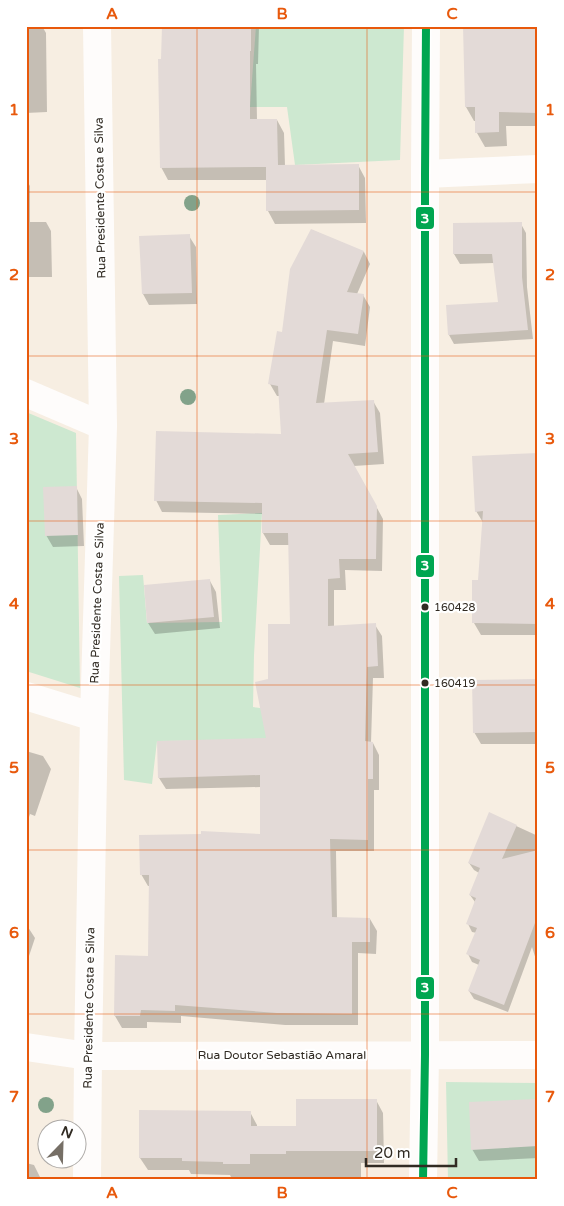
<svg xmlns="http://www.w3.org/2000/svg" width="564" height="1206" font-family="'Varela Round',sans-serif">
<style>
.green{fill:#cde8d0}
.shadow{fill:#0003}
.building{fill:#e3dad7}
.lines{fill:none;stroke-linecap:round;stroke-linejoin:round}
.street{stroke:#fefcfb;stroke-width:28}
.secondary{stroke:#fefcfb;stroke-width:28}
.bus-1-casing{stroke:#fff;stroke-width:11}
.bus-1{stroke:#00a651;stroke-width:8}
.tree{fill:#82a28a}
.grid{fill:none;stroke:#e8590c;stroke-width:1;stroke-opacity:0.55}
.bus-dot{fill:#312b23;stroke:#fff;stroke-width:2}
.labels{text-anchor:middle;dominant-baseline:central;stroke-width:4.5;stroke-linejoin:round;paint-order:stroke}
.bus-label{font-size:11px;fill:#312b23;stroke:#fff;text-anchor:start}
.street-label{font-size:12px;fill:#312b23;stroke:#fff}
.line-badge{stroke:#fff;stroke-width:2}
.badge-label{font-size:14px;text-anchor:middle;font-weight:bold;fill:#fff}
.neatline{fill:none;stroke:#e8590c;stroke-width:2}
.grid-label{font-size:16px;text-anchor:middle;font-weight:bold;fill:#e8590c}
</style>
<rect width="100%" height="100%" fill="#f7eee2"/>
<path class="green" d="M256,26h148l-4,134 -105,5 -8,-58h-37z
M26,412l50,21 4,255 -54,-17z
M262,513l-8,142 -1,52 63,8 -8,25 -151,1 -5,43 -28,-4 -5,-204 24,-1 4,48 75,-1 -4,-107z
M446,1082l92,1v97h-90z"/>
<path class="shadow" d="M26,26h16l4,7 1,79 -21,1z
M163,26h96l-1,38h-2l1,56h20l7,13 1,33 73,-1 7,13 1,45 -91,1 -7,-13 -1,-31h-99l-7,-13z
M464,26h74v100h-32l1,20 -22,1 -8,-14 -1,-12h-2l-8,-14z
M26,179l4,7v36h16l5,9 1,46h-26z
M521,224l5,9 1,54 6,52 -79,5 -5,-9 50,-32 -5,-40 -34,1 -6,-10z
M312,230l52,22 6,12 -13,30 6,1 7,12 -5,39 -32,-5 -9,63 49,-3 7,12 4,51 -30,2 29,53 -1,52 -37,-1 1,20h-12v37l41,-2 7,11 2,42h-11l-2,65h2l6,12v35h-5v61h-38l1,67 33,1 7,12 -1,23 -18,-1v72h-73l-104,-9v7l-34,-1v6h-25l-7,-12 34,-59 1,-71h-2l-7,-12 120,-39v-48l-95,2 -7,-11 109,-39 1,-59 22,-55 -1,-80h-20l-7,-12v-19l-101,-2 -6,-12 126,-64 -2,-40h-3l-7,-12z
M189,236l7,11 1,57 -48,1 -6,-11 -2,-57z
M538,455v180h-57l-7,-12 6,-42 4,-57 -8,-13z
M76,487l6,12 2,47 -31,1 -7,-12z
M210,581l6,11 4,36 -65,6 -7,-11z
M538,680v64h-57l-7,-12z
M26,751l17,5 8,13 -16,47 -5,-2 -4,12z
M490,814l48,22v130l-6,-19 -24,65 -34,-13 -5,-8 10,-26 -7,-3 -4,-8 9,-21 -5,-1 -4,-8 7,-22 -5,-7 9,-22 -5,-3 -5,-7z
M26,924l9,14 -9,27z
M376,1100l7,13 1,50h-23v17h-111v-3h-19l-1,-2 -39,-1 -2,-4h-41l-8,-12 110,-46 7,13v2h41z
M536,1100l2,3v55l-59,3 -7,-12z
M26,1163l8,2 6,12 -1,3h-13z"/>
<path class="building" d="M162,26h89v25h-1v68h27l1,46 81,-1v46l-93,1v-44l-106,1 -2,-109h3z
M463,26h75v87l-39,-1v20l-24,1v-26h-10z
M522,222v55l6,53 -80,5 -2,-30 52,-3 -6,-48h-39v-31z
M311,229l53,22 -17,41 17,2 -6,40 -31,-4 -11,73 58,-3 4,52 -30,2 29,52 -1,53h-37l1,19 -12,1v47l48,-3 2,43 -11,1 -2,74 8,1v37h-5v61l-38,-1 2,78 38,1v24h-18v72l-75,-1 -102,-8v6l-34,-1 -1,6h-26l1,-61 33,1 1,-81h-9l-1,-40 62,-1v-3l59,3v-59l-102,3 -1,-37 109,-3 -11,-56 13,-3v-55h22l-2,-91h-26v-30l-108,-2 2,-70 125,3 -3,-48 -10,-2 9,-53 5,1 8,-63z
M190,234l2,59 -50,1 -3,-58z
M538,453v171l-66,-1v-43h6l5,-69 -8,1 -3,-56z
M77,486l1,49 -33,1 -2,-49z
M210,579l4,38 -67,6 -3,-38z
M538,679v53l-65,1 -1,-53z
M489,812l28,13 -15,34 36,-9v65l-34,90 -36,-14 12,-31 -14,-6 11,-26 -11,-4 10,-26 -7,-3 11,-27 -12,-5z
M296,1099h81v52h-91v3h-36v10h-27v-2l-41,-1v-3h-43v-48l112,1v15h45z
M536,1099l2,47 -67,4 -2,-48z"/>
<g class="lines">
<path class="street" d="M425,174l113,-5
M26,393l77,33
M26,696l68,21
M87,1180l1,-124 6,-339 9,-291 -6,-400
M423,1180l2,-125"/>
<path class="secondary" d="M26,1047l62,9 450,-1
M425,1055v-881l1,-148"/>
<defs>
<path id="bus-1" d="M423,1180l2,-125v-881l1,-148"/>
</defs>
<use href="#bus-1" class="bus-1-casing"/>
<use href="#bus-1" class="bus-1"/>
</g>
<g class="tree">
<circle cx="192" cy="203" r="8"/>
<circle cx="188" cy="397" r="8"/>
<circle cx="46" cy="1105" r="8"/>
</g>
<path class="grid" d="M197,26v1154M367,26v1154M26,192h512M26,356h512M26,521h512M26,685h512M26,850h512M26,1014h512"/>
<g class="bus-dot">
<circle cx="425" cy="607" r="4.5"/>
<circle cx="425" cy="683" r="4.5"/>
</g>
<g class="labels">
<g class="bus-label">
<text x="434" y="607">160428</text>
<text x="434" y="683">160419</text>
</g>
<g class="street-label">
<text transform="translate(100 198) rotate(-91)">Rua Presidente Costa e Silva</text>
<text transform="translate(97 603) rotate(-88)">Rua Presidente Costa e Silva</text>
<text transform="translate(89 1008) rotate(-89)">Rua Presidente Costa e Silva</text>
<text x="282" y="1055">Rua Doutor Sebastião Amaral</text>
</g>
</g>
<g class="line-badge">
<rect x="415" y="206" width="20" height="24" rx="5" fill="#00a651"/>
<rect x="415" y="554" width="20" height="24" rx="5" fill="#00a651"/>
<rect x="415" y="976" width="20" height="24" rx="5" fill="#00a651"/>
</g>
<g class="badge-label">
<text x="425" y="223">3</text>
<text x="425" y="570">3</text>
<text x="425" y="992">3</text>
</g>
<rect width="564" height="1206" fill="none" stroke="#ffffff" stroke-width="55"/>
<g transform="translate(62 1144) rotate(23)"><circle r="24" fill="#ffffff" stroke="#adaaa7"/>
<path d="M0-4L9 19L0 12L-9 19Z" fill="#766f66"/>
<text y="-8" font-size="14" font-weight="bold" text-anchor="middle" fill="#312b23">N</text>
</g>
<path d="M366 1158v8h90v-8" fill="none" stroke="#312b23" stroke-width="2.5"/>
<text x="374" y="1158" font-size="15" fill="#312b23" stroke="#ffffff" stroke-width="4" paint-order="stroke">20 m</text>
<rect x="28" y="28" width="508" height="1150" class="neatline"/>
<g class="grid-label">
<text x="112" y="19">A</text>
<text x="282" y="19">B</text>
<text x="452" y="19">C</text>
<text x="14" y="115">1</text>
<text x="550" y="115">1</text>
<text x="14" y="280">2</text>
<text x="550" y="280">2</text>
<text x="14" y="444">3</text>
<text x="550" y="444">3</text>
<text x="14" y="609">4</text>
<text x="550" y="609">4</text>
<text x="14" y="773">5</text>
<text x="550" y="773">5</text>
<text x="14" y="938">6</text>
<text x="550" y="938">6</text>
<text x="14" y="1102">7</text>
<text x="550" y="1102">7</text>
<text x="112" y="1198">A</text>
<text x="282" y="1198">B</text>
<text x="452" y="1198">C</text>
</g>
</svg>
